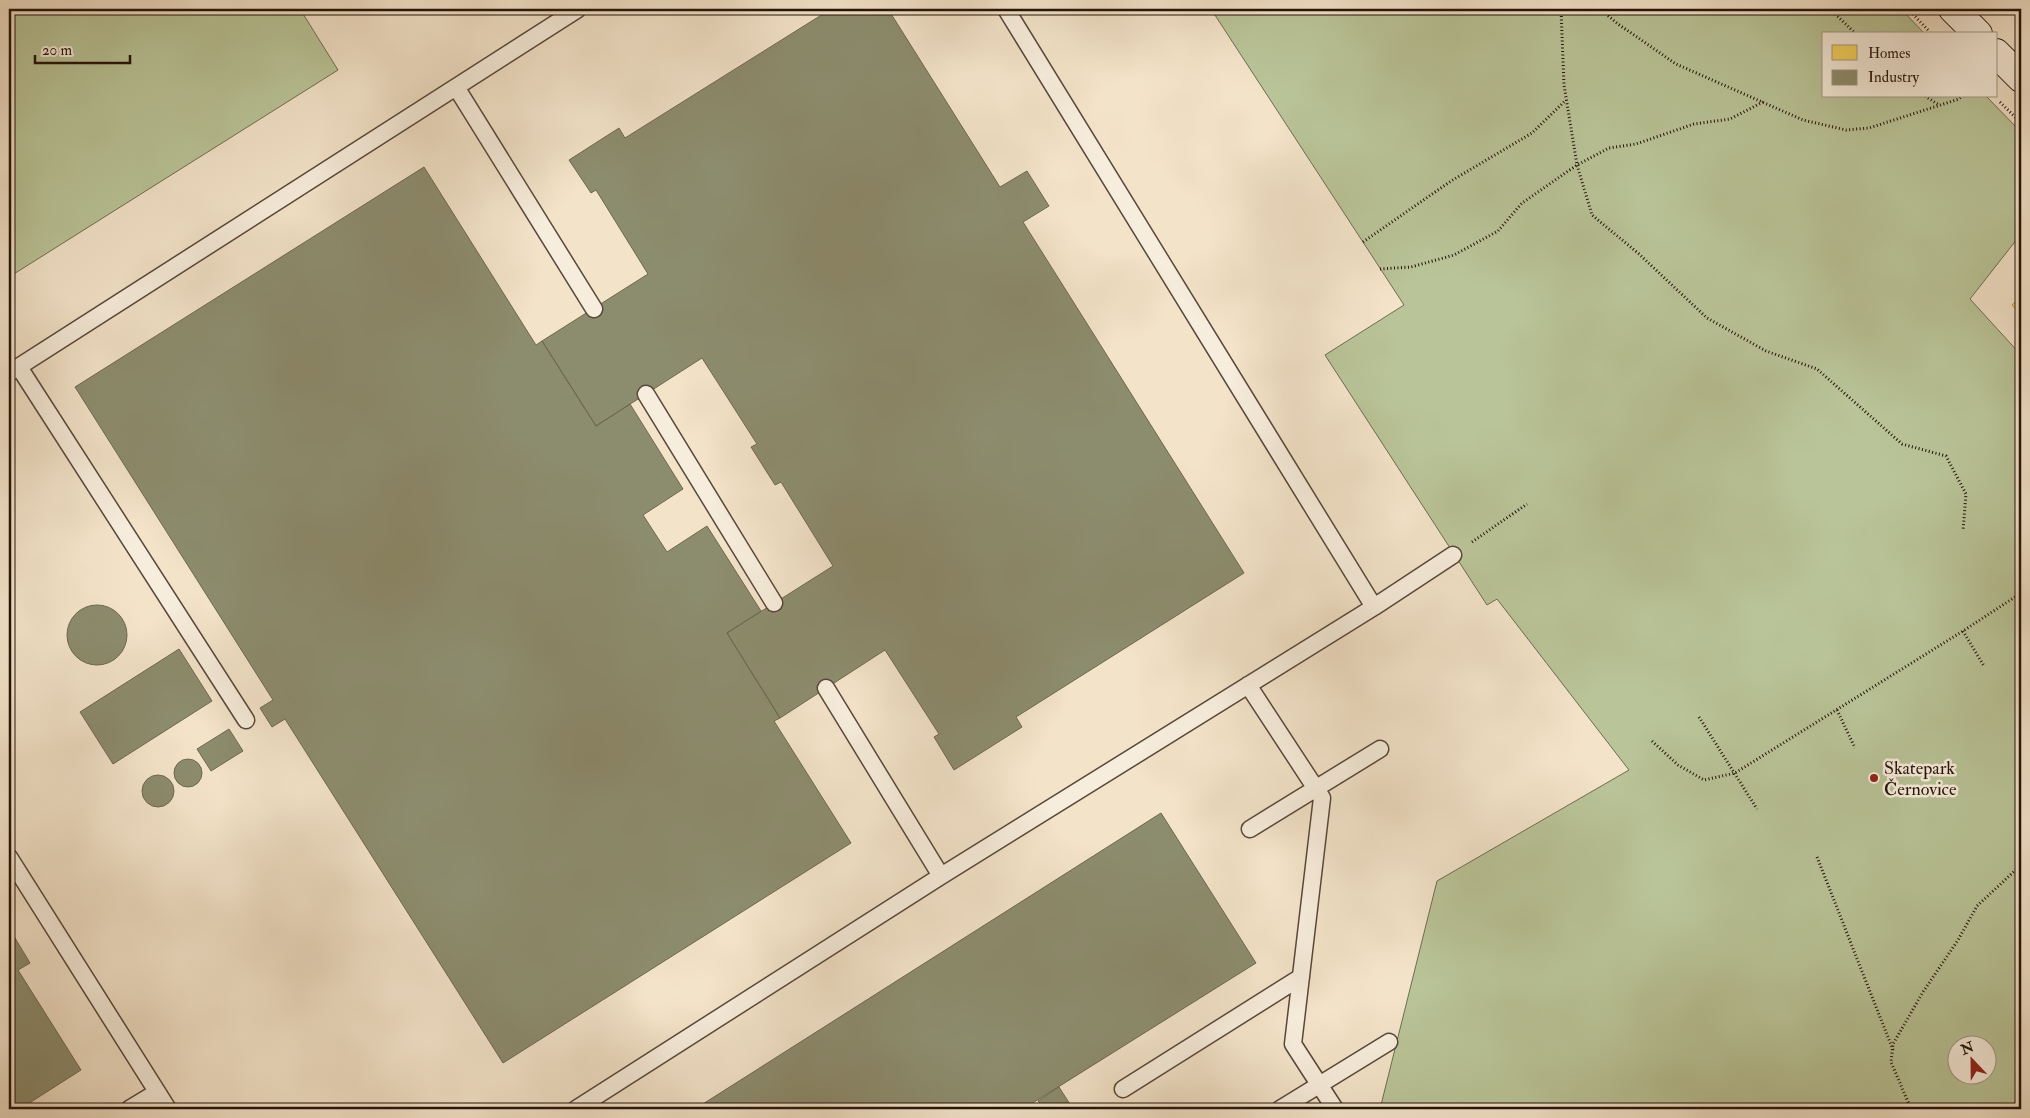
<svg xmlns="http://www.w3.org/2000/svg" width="2030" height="1118" font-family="'IM FELL Double Pica',serif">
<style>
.green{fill:#b9c498;stroke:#6e6c52;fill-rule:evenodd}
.homes{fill:#f6d55c;stroke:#b79b44}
.industry{fill:#8c8c6e;stroke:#6d6850}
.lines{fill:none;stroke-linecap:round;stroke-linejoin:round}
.lane-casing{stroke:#58473a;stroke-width:19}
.secondary-casing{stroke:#24130b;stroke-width:30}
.path{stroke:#24130b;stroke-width:3;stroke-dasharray:1 2.5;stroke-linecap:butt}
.lane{stroke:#f7eddc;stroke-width:16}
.secondary{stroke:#f7eddc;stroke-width:28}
.poi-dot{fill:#8f2418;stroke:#f7eddc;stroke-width:2}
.labels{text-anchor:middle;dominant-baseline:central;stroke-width:5;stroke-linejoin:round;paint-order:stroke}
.poi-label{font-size:18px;fill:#24130b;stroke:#f7eddc;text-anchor:start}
</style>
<rect width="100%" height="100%" fill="#f3e3c9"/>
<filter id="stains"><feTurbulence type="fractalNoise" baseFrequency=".004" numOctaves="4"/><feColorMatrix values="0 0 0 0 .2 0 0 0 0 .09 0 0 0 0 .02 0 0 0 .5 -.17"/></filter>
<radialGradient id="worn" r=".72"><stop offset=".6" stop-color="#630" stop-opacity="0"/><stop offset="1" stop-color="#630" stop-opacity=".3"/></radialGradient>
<path class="green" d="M9,9h291l38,61 -329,207z
M1211,9h690l24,25h-101v62h162l35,36v102l-51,65 51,56v754h-641l57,-228 192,-111 -132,-171 -10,6 -162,-250 79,-50zM1958,1046h30v30h-30z"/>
<path class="homes" d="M2021,296v19l-9,-10z"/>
<path class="industry" d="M831,9h57l112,178 27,-16 22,35 -26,16 221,351 -228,144 6,10 -68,43 -20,-33 5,-3 -54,-84 -105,68 -53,-85 106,-67 -52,-84 -6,3 -24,-38 6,-3 -55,-86 -106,68 -54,-85 106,-67 -52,-84 -5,3 -22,-33 50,-32 6,10z
M424,167l112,178 6,-4 54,85 34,-22 53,85 -40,26 24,37 40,-26 54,85 -34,22 53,85 -6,3 77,122 -348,220 -218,-344 -13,8 -12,-19 13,-8 -198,-313z
M67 635a30 30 0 1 1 60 0a30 30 0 1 1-60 0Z
M179,649l33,52 -99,63 -33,-52z
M229,729l14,22 -32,20 -14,-22z
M174 773a14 14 0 1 1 28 0a14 14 0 1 1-28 0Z
M142 791a16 16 0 1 1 32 0a16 16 0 1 1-32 0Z
M1161,813l95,150 -233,146h-328z
M9,928l21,35 -12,7 63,100 -61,39h-11z
M1059,1087l14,22h-29l-6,-8z"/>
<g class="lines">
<defs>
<path id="lane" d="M1006,9l368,598
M456,87l138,222
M19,367l227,353
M9,373l569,-364
M646,394l128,209
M1248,685l74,113 -29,246 42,65
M826,688l115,188
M1250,829l130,-80
M9,857l159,252
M1123,1089l178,-112
M129,1109l28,-17
M576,1109l365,-233 433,-269 79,-52
M1280,1109l109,-67"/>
<path id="secondary" d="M1953,9l25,25
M1996,53l25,25"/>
</defs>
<use href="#lane" class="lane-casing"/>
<use href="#secondary" class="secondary-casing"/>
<path class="path" d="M1561,9l3,76 13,80 15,50 47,39 68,64 59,33 51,18 85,75 44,12 20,38 -3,37
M1600,9l18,15 58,40 127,56 43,10 23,-2 90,-29 3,-3
M1830,9l26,25
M1908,9l20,21
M1925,96l14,9
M2000,102l21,21
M1363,242l88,-61 81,-48 34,-33
M1380,269l31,-2 43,-12 44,-24 24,-28 55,-38 32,-17 27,-4 58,-20 36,-5 33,-17
M1472,542l55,-38
M1963,631l21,35
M1837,710l18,38
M1699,717l58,92
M1652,741l26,24 26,15 31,-7 228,-142 58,-38
M1817,857l76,193
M1911,1109l-20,-47 2,-18 30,-52 35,-52 19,-34 44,-41"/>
<use href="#lane" class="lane"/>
<use href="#secondary" class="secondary"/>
</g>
<circle class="poi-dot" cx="1874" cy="778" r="5"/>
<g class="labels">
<g class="poi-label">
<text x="1884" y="768">Skatepark<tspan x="1884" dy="21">Černovice</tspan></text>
</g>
</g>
<rect width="2030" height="1118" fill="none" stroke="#f3e3c9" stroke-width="30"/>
<rect x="10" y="10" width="2010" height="1098" fill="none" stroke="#24130b" stroke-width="2.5"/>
<rect x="15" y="15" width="2000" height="1088" fill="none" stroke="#24130b"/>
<rect x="1822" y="32" width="175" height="65" fill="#f7eddc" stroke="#a39688"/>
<rect x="1832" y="45" width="25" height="15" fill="#f6d55c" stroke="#a39688"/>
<text x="1868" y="58" font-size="15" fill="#24130b">Homes</text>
<rect x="1832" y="70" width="25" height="15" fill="#8c8c6e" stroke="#a39688"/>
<text x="1868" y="82" font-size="15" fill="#24130b">Industry</text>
<g transform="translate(1972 1060) rotate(338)"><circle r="24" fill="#f7eddc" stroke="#a39688"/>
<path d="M0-4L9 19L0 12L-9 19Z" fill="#8f2418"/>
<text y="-8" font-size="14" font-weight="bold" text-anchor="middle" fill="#24130b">N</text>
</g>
<path d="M35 55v8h95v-8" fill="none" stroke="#24130b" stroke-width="2.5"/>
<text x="42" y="55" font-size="15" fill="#24130b" stroke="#f7eddc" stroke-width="4" paint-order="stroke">20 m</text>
<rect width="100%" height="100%" filter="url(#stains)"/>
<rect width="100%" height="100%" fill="url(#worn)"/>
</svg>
